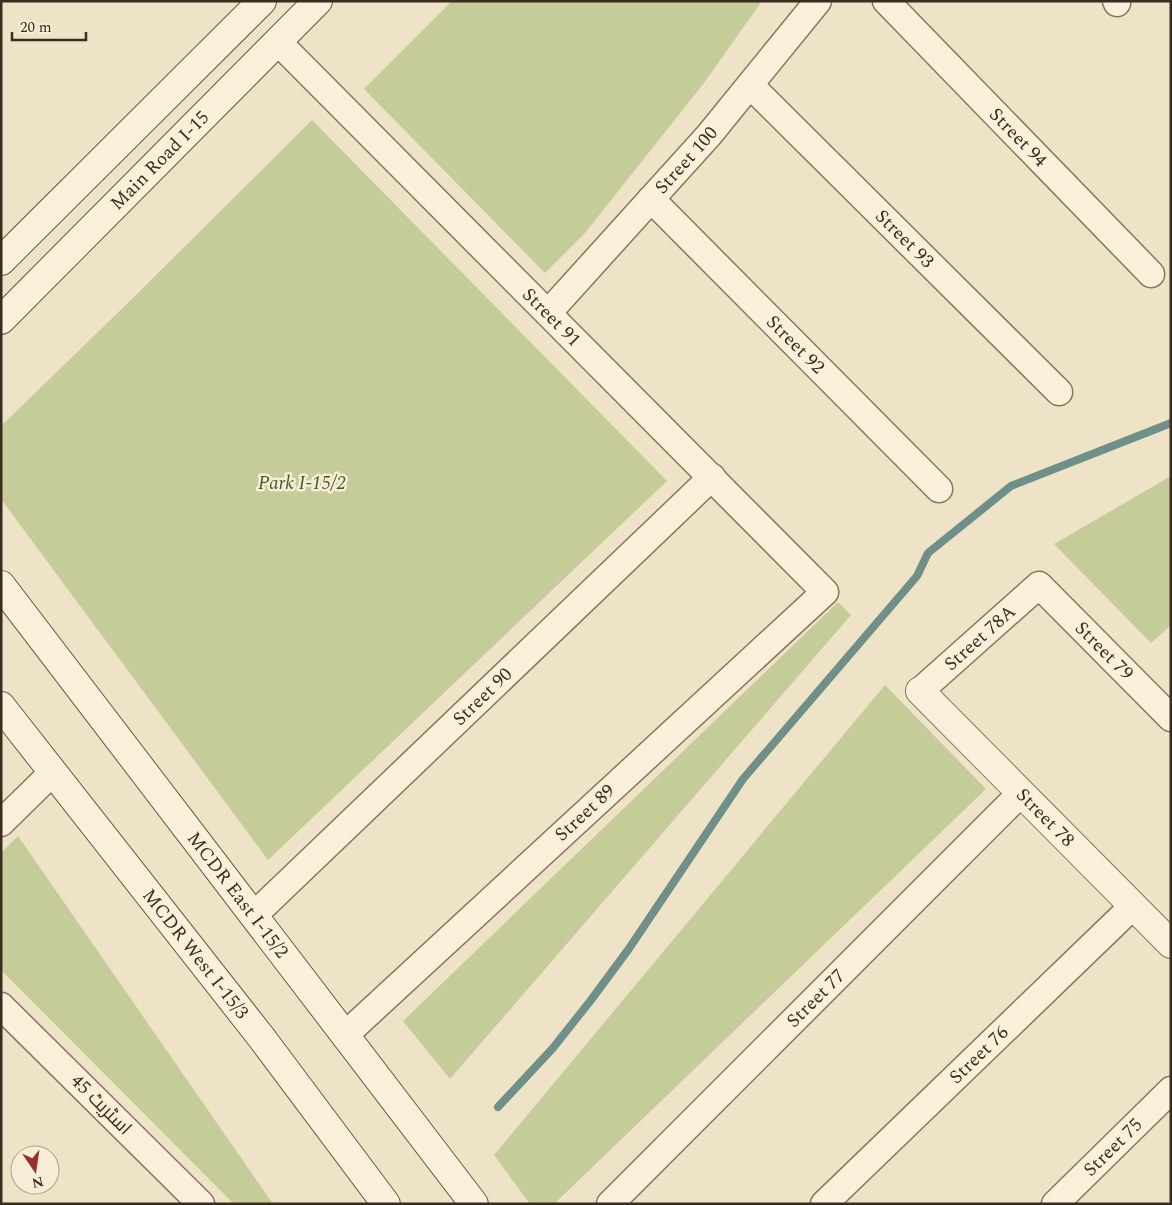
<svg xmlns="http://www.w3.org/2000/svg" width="1172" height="1205" font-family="Spectral,Cairo,serif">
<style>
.green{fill:#c5cc9a}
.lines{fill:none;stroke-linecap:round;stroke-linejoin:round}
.stream{stroke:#6e9089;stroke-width:8}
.minor-casing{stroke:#89765c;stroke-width:29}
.tertiary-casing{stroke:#89765c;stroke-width:30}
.secondary-casing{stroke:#6b573f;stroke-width:30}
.minor{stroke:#f8f0da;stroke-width:26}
.tertiary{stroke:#f8f0da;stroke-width:28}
.secondary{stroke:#f8f0da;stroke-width:28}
.labels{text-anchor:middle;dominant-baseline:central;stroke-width:5;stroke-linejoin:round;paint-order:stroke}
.street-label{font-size:19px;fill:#3a2d20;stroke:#f5edd6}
.park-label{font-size:19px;font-style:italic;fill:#485627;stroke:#f5edd6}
</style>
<rect width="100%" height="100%" fill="#eee3c6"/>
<path class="green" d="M452,1h310l-58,82 -119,150 -40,40 -181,-184z
M312,120l355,361 -399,379 -267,-361v-73l132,-128z
M1171,476v149l-20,18 -97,-99z
M838,602l13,13 -401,464 -47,-58z
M885,685l101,104 -432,415h-24l-36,-49z
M18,836l255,368h-39l-233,-234v-117z"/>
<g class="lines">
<path class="stream" d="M498,1107l55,-59 38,-48 37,-50 115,-171 174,-203 11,-23 83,-67 160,-63"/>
<defs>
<g id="minor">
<path id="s1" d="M886,1l265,273"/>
<path d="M1116,1l1,2"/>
<path id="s2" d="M278,42l547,550 -480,443"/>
<path id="s3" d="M750,85l309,307"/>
<path id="s4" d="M651,199l288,290"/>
<path id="s5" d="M548,313l161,-178 109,-134"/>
<path id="s6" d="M920,691l119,-106 132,133"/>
<path d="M1,823l52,-51"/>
<path id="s7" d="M254,915l458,-438"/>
<path d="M1,1006l200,198"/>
<path id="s8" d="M610,1204l411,-411"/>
<path id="s9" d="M824,1204l309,-298"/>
<path id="s10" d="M1055,1204l116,-114"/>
</g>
<g id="tertiary">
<path id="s11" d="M920,691l251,253"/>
</g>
<g id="secondary">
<path d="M1,261l261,-260"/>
<path id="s12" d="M1,320l317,-319"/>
<path id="s13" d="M1,585l473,619"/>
<path id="s14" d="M1,706l260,331 125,167"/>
</g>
</defs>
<use href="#minor" class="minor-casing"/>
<use href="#tertiary" class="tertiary-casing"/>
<use href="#secondary" class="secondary-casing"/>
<use href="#minor" class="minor"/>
<use href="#tertiary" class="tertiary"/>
<use href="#secondary" class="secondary"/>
</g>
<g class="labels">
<g class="street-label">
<text stroke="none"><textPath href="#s1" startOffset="190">Street 94</textPath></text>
<text stroke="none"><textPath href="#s5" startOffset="206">Street 100</textPath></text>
<text stroke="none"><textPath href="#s12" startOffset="225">Main Road I-15</textPath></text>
<text stroke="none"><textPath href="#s3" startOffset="218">Street 93</textPath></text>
<text stroke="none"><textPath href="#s2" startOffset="388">Street 91</textPath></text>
<text stroke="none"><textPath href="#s4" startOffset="205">Street 92</textPath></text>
<text stroke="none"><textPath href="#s6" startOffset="80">Street 78A</textPath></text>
<text stroke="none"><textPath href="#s6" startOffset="252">Street 79</textPath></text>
<text stroke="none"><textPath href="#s7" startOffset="316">Street 90</textPath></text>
<text transform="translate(585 813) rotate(-43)">Street 89</text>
<text stroke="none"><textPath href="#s11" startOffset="178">Street 78</textPath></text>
<text stroke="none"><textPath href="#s13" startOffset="390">MCDR East I-15/2</textPath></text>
<text stroke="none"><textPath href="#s14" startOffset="315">MCDR West I-15/3</textPath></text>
<text stroke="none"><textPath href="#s8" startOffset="291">Street 77</textPath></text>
<text stroke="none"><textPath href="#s9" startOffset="215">Street 76</textPath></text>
<text transform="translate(101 1105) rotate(45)">اسٹریٹ 45</text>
<text stroke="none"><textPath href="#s10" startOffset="81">Street 75</textPath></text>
</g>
<g class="park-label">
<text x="302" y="483">Park I-15/2</text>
</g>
</g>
<rect width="1172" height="1205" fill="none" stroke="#3a2d20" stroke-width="5"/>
<g transform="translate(35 1170) rotate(167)"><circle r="24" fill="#f5edd6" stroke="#aaa08d"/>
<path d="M0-4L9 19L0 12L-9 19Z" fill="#97302d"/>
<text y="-8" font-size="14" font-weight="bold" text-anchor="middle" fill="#3a2d20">N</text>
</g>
<path d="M12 32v8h74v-8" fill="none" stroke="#3a2d20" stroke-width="2.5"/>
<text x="20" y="32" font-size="15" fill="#3a2d20" stroke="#f5edd6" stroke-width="4" paint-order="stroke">20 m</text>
</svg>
